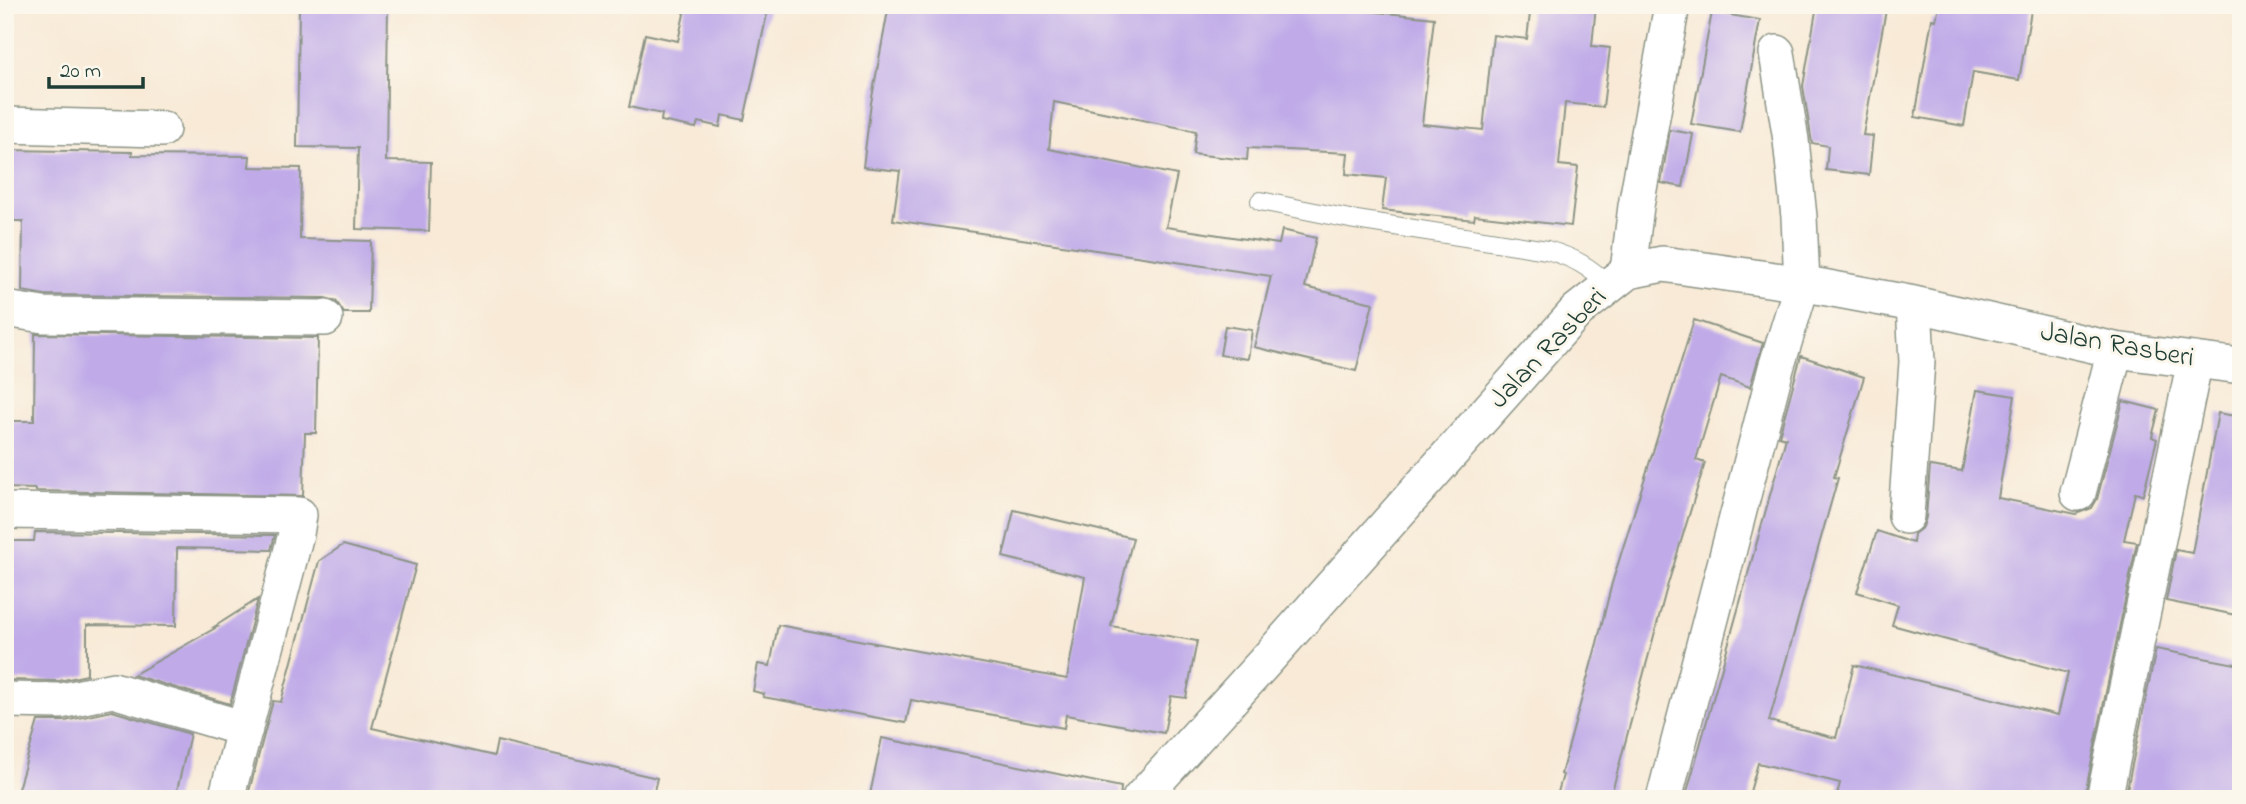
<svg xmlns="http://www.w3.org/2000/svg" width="2246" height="804" font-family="'Indie Flower',sans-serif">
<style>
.building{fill:#c0abe8}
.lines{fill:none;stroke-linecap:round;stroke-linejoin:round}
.lane-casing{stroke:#8c9486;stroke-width:20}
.street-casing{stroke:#8c9486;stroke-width:38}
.lane{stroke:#fff;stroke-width:18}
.street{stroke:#fff;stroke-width:35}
.labels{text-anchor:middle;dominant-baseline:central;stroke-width:6;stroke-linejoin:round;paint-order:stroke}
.street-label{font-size:28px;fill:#1f3d34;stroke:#fbf7ec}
</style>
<rect width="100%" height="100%" fill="#fbf7ec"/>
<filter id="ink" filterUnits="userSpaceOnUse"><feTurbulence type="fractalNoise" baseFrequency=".0143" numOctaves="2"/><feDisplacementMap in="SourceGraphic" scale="14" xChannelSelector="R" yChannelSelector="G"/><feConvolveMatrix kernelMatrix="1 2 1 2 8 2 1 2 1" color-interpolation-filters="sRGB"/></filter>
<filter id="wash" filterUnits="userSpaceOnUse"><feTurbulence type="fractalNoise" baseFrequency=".00686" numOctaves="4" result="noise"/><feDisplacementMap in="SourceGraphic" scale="28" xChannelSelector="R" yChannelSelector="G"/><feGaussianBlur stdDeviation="1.57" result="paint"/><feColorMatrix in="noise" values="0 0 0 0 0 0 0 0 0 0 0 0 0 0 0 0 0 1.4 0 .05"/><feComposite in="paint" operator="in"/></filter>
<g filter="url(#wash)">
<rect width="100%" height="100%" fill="#f8ead7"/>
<g id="blocks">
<path class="building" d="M299,5h89l-2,156 45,1 -2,69 -73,-2 2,-81 -61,-1z
M686,5h83l-25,115 -22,-5 -2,12 -22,-5 -2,6 -35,-7 1,-7 -33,-7 16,-73 33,7z
M889,5h439l-1,2 107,11 -12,106 61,6 10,-95 34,4 4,-34h65l-4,41 18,2 -7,59 -38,-4 -6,62 19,2 -7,59 -96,-11 -1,5 -92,-10 4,-32 -40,-4 2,-21 -100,-5 -1,12 -54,-6 3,-23 -142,-29 -5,47 128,26 -11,52 113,17 3,-14 34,8 -11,49 68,16 -17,68 -102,-24 17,-71 -378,-56 7,-49 -37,-4 8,-64z
M1817,5h46l23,5 -23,125 10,1 -4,39 -43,-5 2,-24 -16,-3 -9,-57z
M1939,5h93l-13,75 -46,-8 -9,54 -49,-9 17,-98 4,1z
M1712,12l48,8 -20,112 -49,-8z
M1670,130l23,4 -10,53 -22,-4z
M5,150l127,2v3l118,1 -1,11 52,1 -1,71 71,2 -2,72h-25l-8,-12 -11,-3 -280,-3 -23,-4 1,-70h-18z
M1694,320l69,23 -13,44 -29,-10 -25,83 9,3 -38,124 -57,212h-54l7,-24 -2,-1 36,-131 15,-60z
M1225,326l27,4 -4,29 -28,-4z
M35,334l283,4 -2,95h-11l-2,63 -267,-5v-2l-31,-1v-67h29z
M1801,356l63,21 -30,100 4,1 -69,243 67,17 18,-73 204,50 10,-42 -176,-48 6,-20 -41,-13 20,-61 36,12 1,-9 9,-7 3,-10 4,-51 32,5 15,-81 38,6 -17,102 78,16 16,-6 5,-9 26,-98 36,9 -7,27 5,2 -14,56 -8,-2 -11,47 13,2 -53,257h-248l4,-16 -82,-20 -10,36h-63l101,-361 -7,-2z
M2218,413l23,4v199l-75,-15 10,-51 16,3z
M1014,510l119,28 -22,88 86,15 -11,57 -15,-2 -7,37 -98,-18 -2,13 -153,-28 -5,23 -143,-26 1,-3 -11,-3 5,-27 12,2 8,-41 289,54 18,-102 -82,-20z
M35,532l240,3 -4,15 -94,-2 -1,78 -89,-1v50l-28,6 -54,-1v-139h29z
M343,545l73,20 -44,163 122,28 3,-15 160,37 -5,21h-405l26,-98 8,1 38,-141z
M258,599l-28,105 -97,-29 84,-48h-3z
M2156,649l85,16v134h-116z
M112,711l78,23 -15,65h-160l23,-78h27z
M882,738l239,49 -1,12h-251z"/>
</g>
</g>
<g filter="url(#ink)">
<use href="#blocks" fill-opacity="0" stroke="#8c9486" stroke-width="2"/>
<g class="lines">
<defs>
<path id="lane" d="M1260,201l90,18 197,31c28,8 41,16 62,35"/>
<path id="street" d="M5,125l157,4
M1628,271l8,-65 36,-201
M5,309l38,6 282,3
M2078,493l37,-143
M5,511l294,4 -3,19 -70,265
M1906,516l11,-154 -3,-58
M5,700l56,1 52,-11 132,39
M1140,799l123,-135 314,-353 51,-40 35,-7 154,22 97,18 201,46 126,16
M1664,799l112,-431 26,-84 -3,-67 -8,-77 -14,-87
M2104,799l91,-439"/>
</defs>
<use href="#lane" class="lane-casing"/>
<use href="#street" class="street-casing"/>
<use href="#lane" class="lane"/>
<use href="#street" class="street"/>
</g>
</g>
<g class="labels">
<g class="street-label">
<text transform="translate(2117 346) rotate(10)">Jalan Rasberi</text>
<text transform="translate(1549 349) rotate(-46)">Jalan Rasberi</text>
</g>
</g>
<rect width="2246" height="804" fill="none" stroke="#fbf7ec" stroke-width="28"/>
<path d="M49 77v10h94v-10" fill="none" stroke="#1f3d34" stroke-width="3.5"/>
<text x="60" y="77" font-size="21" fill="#1f3d34" stroke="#fbf7ec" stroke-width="5" paint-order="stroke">20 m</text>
</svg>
